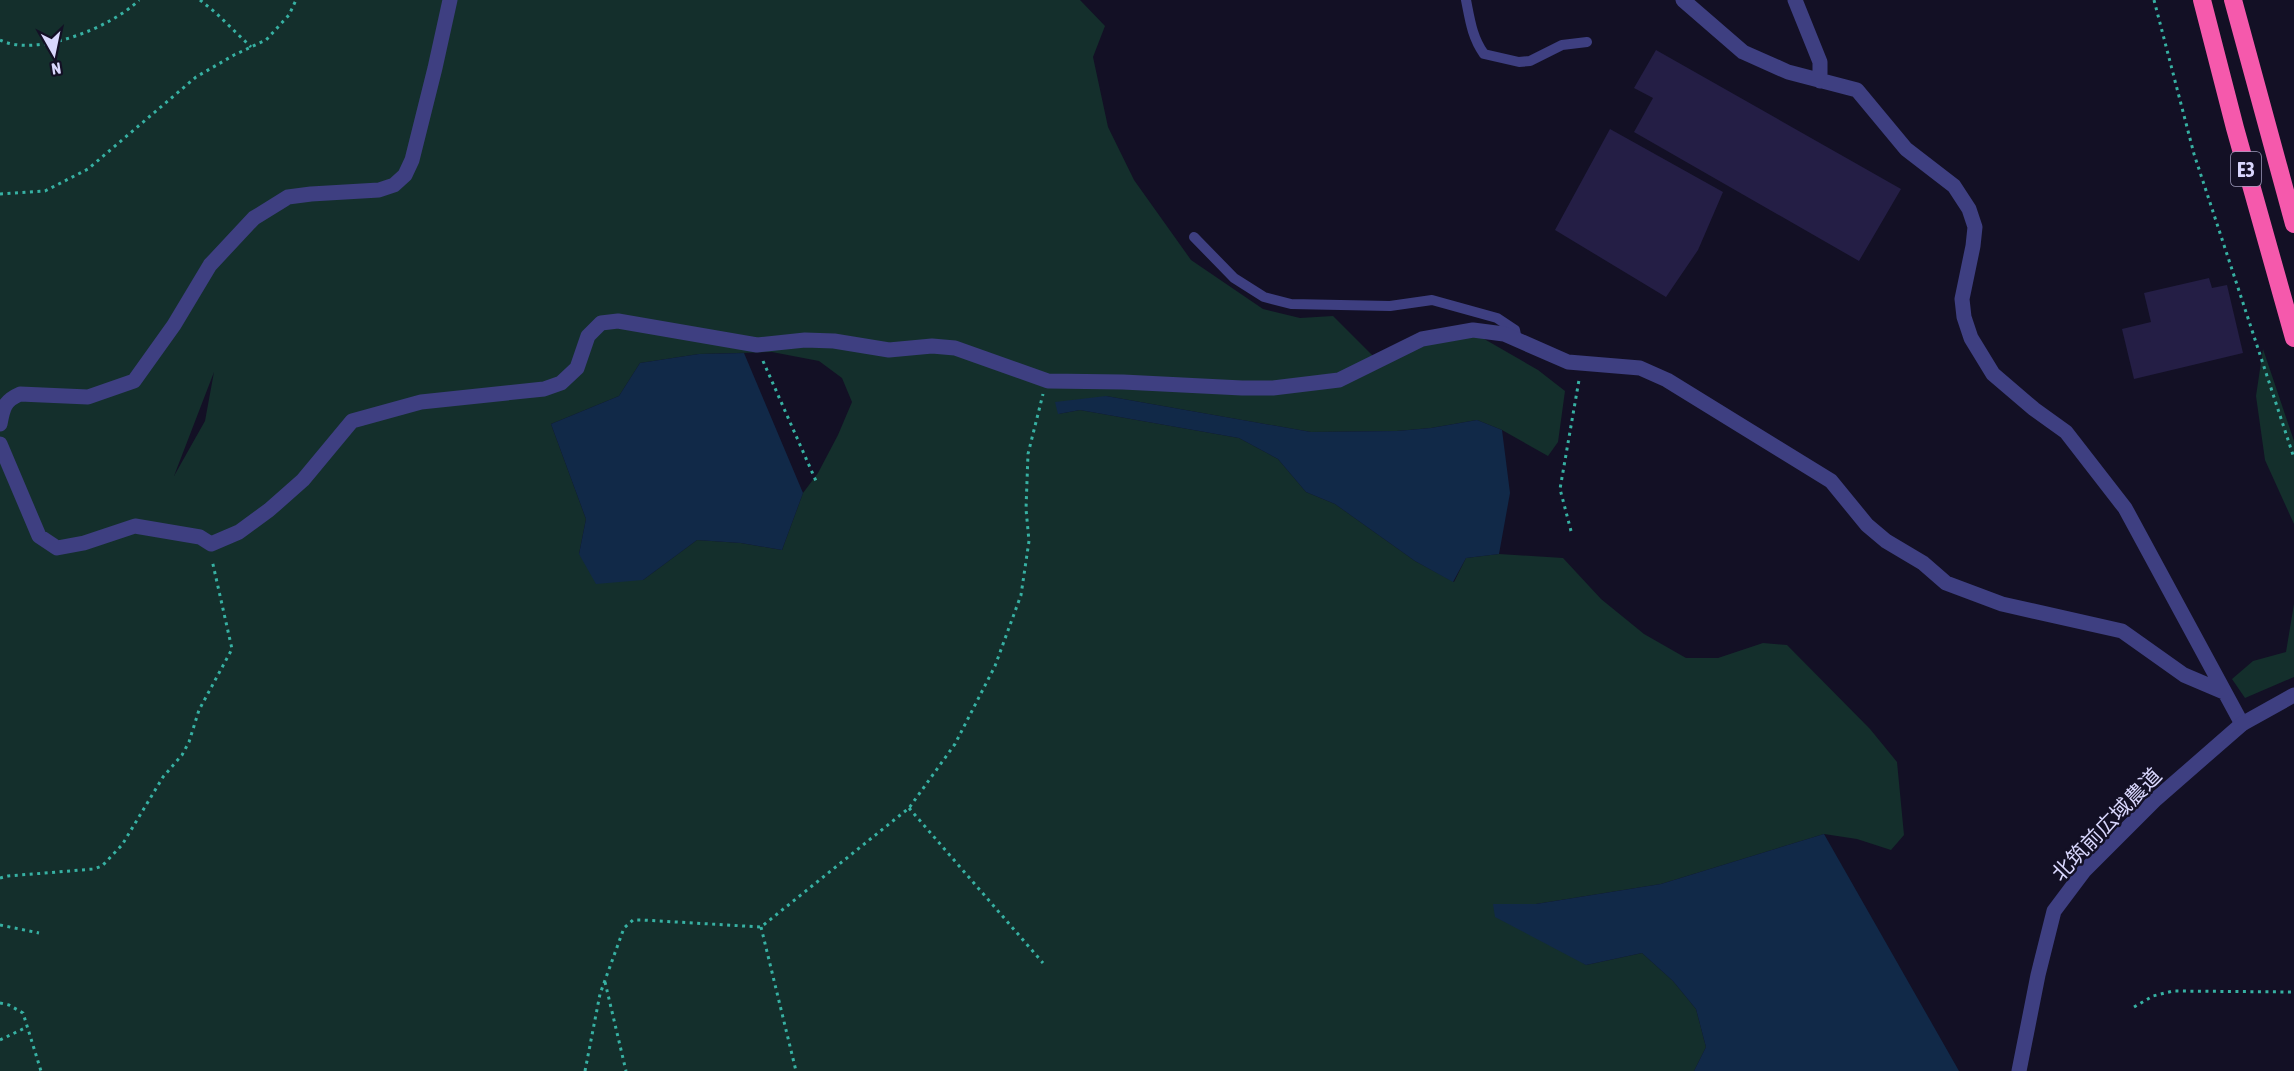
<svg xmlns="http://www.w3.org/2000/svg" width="2294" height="1071" font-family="'Asap Condensed','Noto Sans JP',sans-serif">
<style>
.green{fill:#142f2c;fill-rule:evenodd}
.water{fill:#112948}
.building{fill:#241e45}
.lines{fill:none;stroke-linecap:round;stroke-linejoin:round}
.path{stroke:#37b1a3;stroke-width:3;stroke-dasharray:3 4.5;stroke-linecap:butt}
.service{stroke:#3e3f81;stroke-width:10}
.minor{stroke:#3e3f81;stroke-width:15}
.tertiary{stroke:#3e3f81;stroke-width:15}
.motorway{stroke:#f559ac;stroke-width:18}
.labels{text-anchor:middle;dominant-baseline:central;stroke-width:5;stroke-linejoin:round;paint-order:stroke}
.shield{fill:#131025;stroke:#9e9bbc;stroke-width:1.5}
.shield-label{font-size:20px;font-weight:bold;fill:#d9d7fd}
.street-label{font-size:21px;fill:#d9d7fd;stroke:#131025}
</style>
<rect width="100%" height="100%" fill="#131025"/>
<path class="green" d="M0,0h1080l25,26 -12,31 15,70 26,53 57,80 72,49 37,9 33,-2 43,43 58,-20 45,-3 59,34 27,21 -7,51 -10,14 -46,-26 -25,-10 -46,8 -34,3 -86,1 -205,-36 -48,18 22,-4 159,28 39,21 28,33 29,12 80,57 39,21 12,-24 33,-4 64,4 38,41 43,35 42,24h32l45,-15 24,2 83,84 27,33 7,73 -13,15 -34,-11 -33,-5 -163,50 -125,20h-42l92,61 56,-12 31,28 23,28 10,38 -12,24h-1694zM772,352l47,9 23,17 10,24 -14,33 -20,38 -15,20 -21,57 -41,-7 -44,-3 -54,40 -64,-26 7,-35 -35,-95 68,-28 21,-33 59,-9zM214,372l-9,49 -31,55z
M2263,349l31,92v83l-29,-64 -9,-64z
M2294,604v73l-49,21 -13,-19 21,-18 33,-9z"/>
<path class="water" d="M744,353l59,140 -21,57 -41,-7 -44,-3 -54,40 -47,4 -17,-30 7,-35 -35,-95 68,-28 21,-33 59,-9z
M1106,396l205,36 86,-1 34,-3 46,-8 25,10 8,63 -11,61 -33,4 -13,24 -38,-21 -80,-57 -29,-12 -28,-33 -39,-21 -159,-28 -22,4 -3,-12z
M1824,834l135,237h-265l12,-24 -10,-38 -23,-28 -31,-28 -56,12 -91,-48 -2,-13h43l125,-20z"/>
<path class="building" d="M1656,50l245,139 -42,72 -225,-129 19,-34 -19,-10z
M1610,129l113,63 -25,58 -32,47 -111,-67z
M2209,278l3,10 15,-3 16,68 -109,26 -12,-50 29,-7 -7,-29z"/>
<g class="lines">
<path class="path" d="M200,0l16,13 35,34
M2154,0l40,154 100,304
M0,40c36,18 112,-13 139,-40
M0,194l45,-3 43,-22 108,-92 38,-22 32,-15 23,-25 7,-15
M763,361l53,120
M1571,531l-11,-42 19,-109
M909,808l134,155
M0,878l8,-2 86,-7 8,-3 20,-21 41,-68 19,-22 7,-13 10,-32 33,-61 -20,-89
M0,925l39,8
M761,927l35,144
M605,982l21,89
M0,1003l9,2 14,8 18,58
M2134,1007l19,-11 20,-5 121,1
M0,1040l27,-13
M585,1071l15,-77 24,-66 9,-8h9l119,7 148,-119 46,-64 40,-78 26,-71 8,-54 -3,-32 2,-55 15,-60"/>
<path class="service" d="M1466,0c4,20 6,37 18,54l35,8 11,-1 32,-16 25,-3
M1194,237l40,41 30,19 27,7 99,2 42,-6 65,18 18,12 2,10"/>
<path class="minor" d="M1683,0l60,52 45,20 69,18 49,59 48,37 15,23 6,18 -2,19 -11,53 2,18 7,21 22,36 41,35 32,23 59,76 117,216
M1795,0l25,62v19
M0,424c3,-16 4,-23 20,-30l68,3 46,-16 40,-56 36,-60 44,-47 34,-21 23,-3 68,-4 15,-5 11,-10 7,-15 23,-92 15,-68
M0,444l39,92 18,12 27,-5 51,-17 65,11 11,7 28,-12 30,-22 34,-30 49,-59 69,-19 123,-13 17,-6 16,-15 11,-32 13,-13 17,-2 139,24 48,-5 29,1 55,9 43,-4 23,2 93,33 75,1 119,6h31l66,-8 83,-41 51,-9 31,4 64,28 72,6 27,12 164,101 36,44 19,16 37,22 23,20 56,21 120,27 62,44 40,17"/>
<path class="tertiary" d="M2019,1071l19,-96 16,-64 30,-40 72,-72 86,-75 52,-29"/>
<path class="motorway" d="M2202,0l33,128 59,210
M2233,0l61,224"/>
</g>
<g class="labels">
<rect class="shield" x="2231" y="152" width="30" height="34" rx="4.5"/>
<g class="shield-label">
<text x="2246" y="169">E3</text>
</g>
<g class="street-label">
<text transform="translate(2106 824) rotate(-46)">北筑前広域農道</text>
</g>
</g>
<g transform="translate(54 54) rotate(171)" stroke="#131025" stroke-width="4.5" paint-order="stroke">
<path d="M0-4.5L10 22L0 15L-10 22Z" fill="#d9d7fd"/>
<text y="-9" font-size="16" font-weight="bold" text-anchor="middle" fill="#d9d7fd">N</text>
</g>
</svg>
